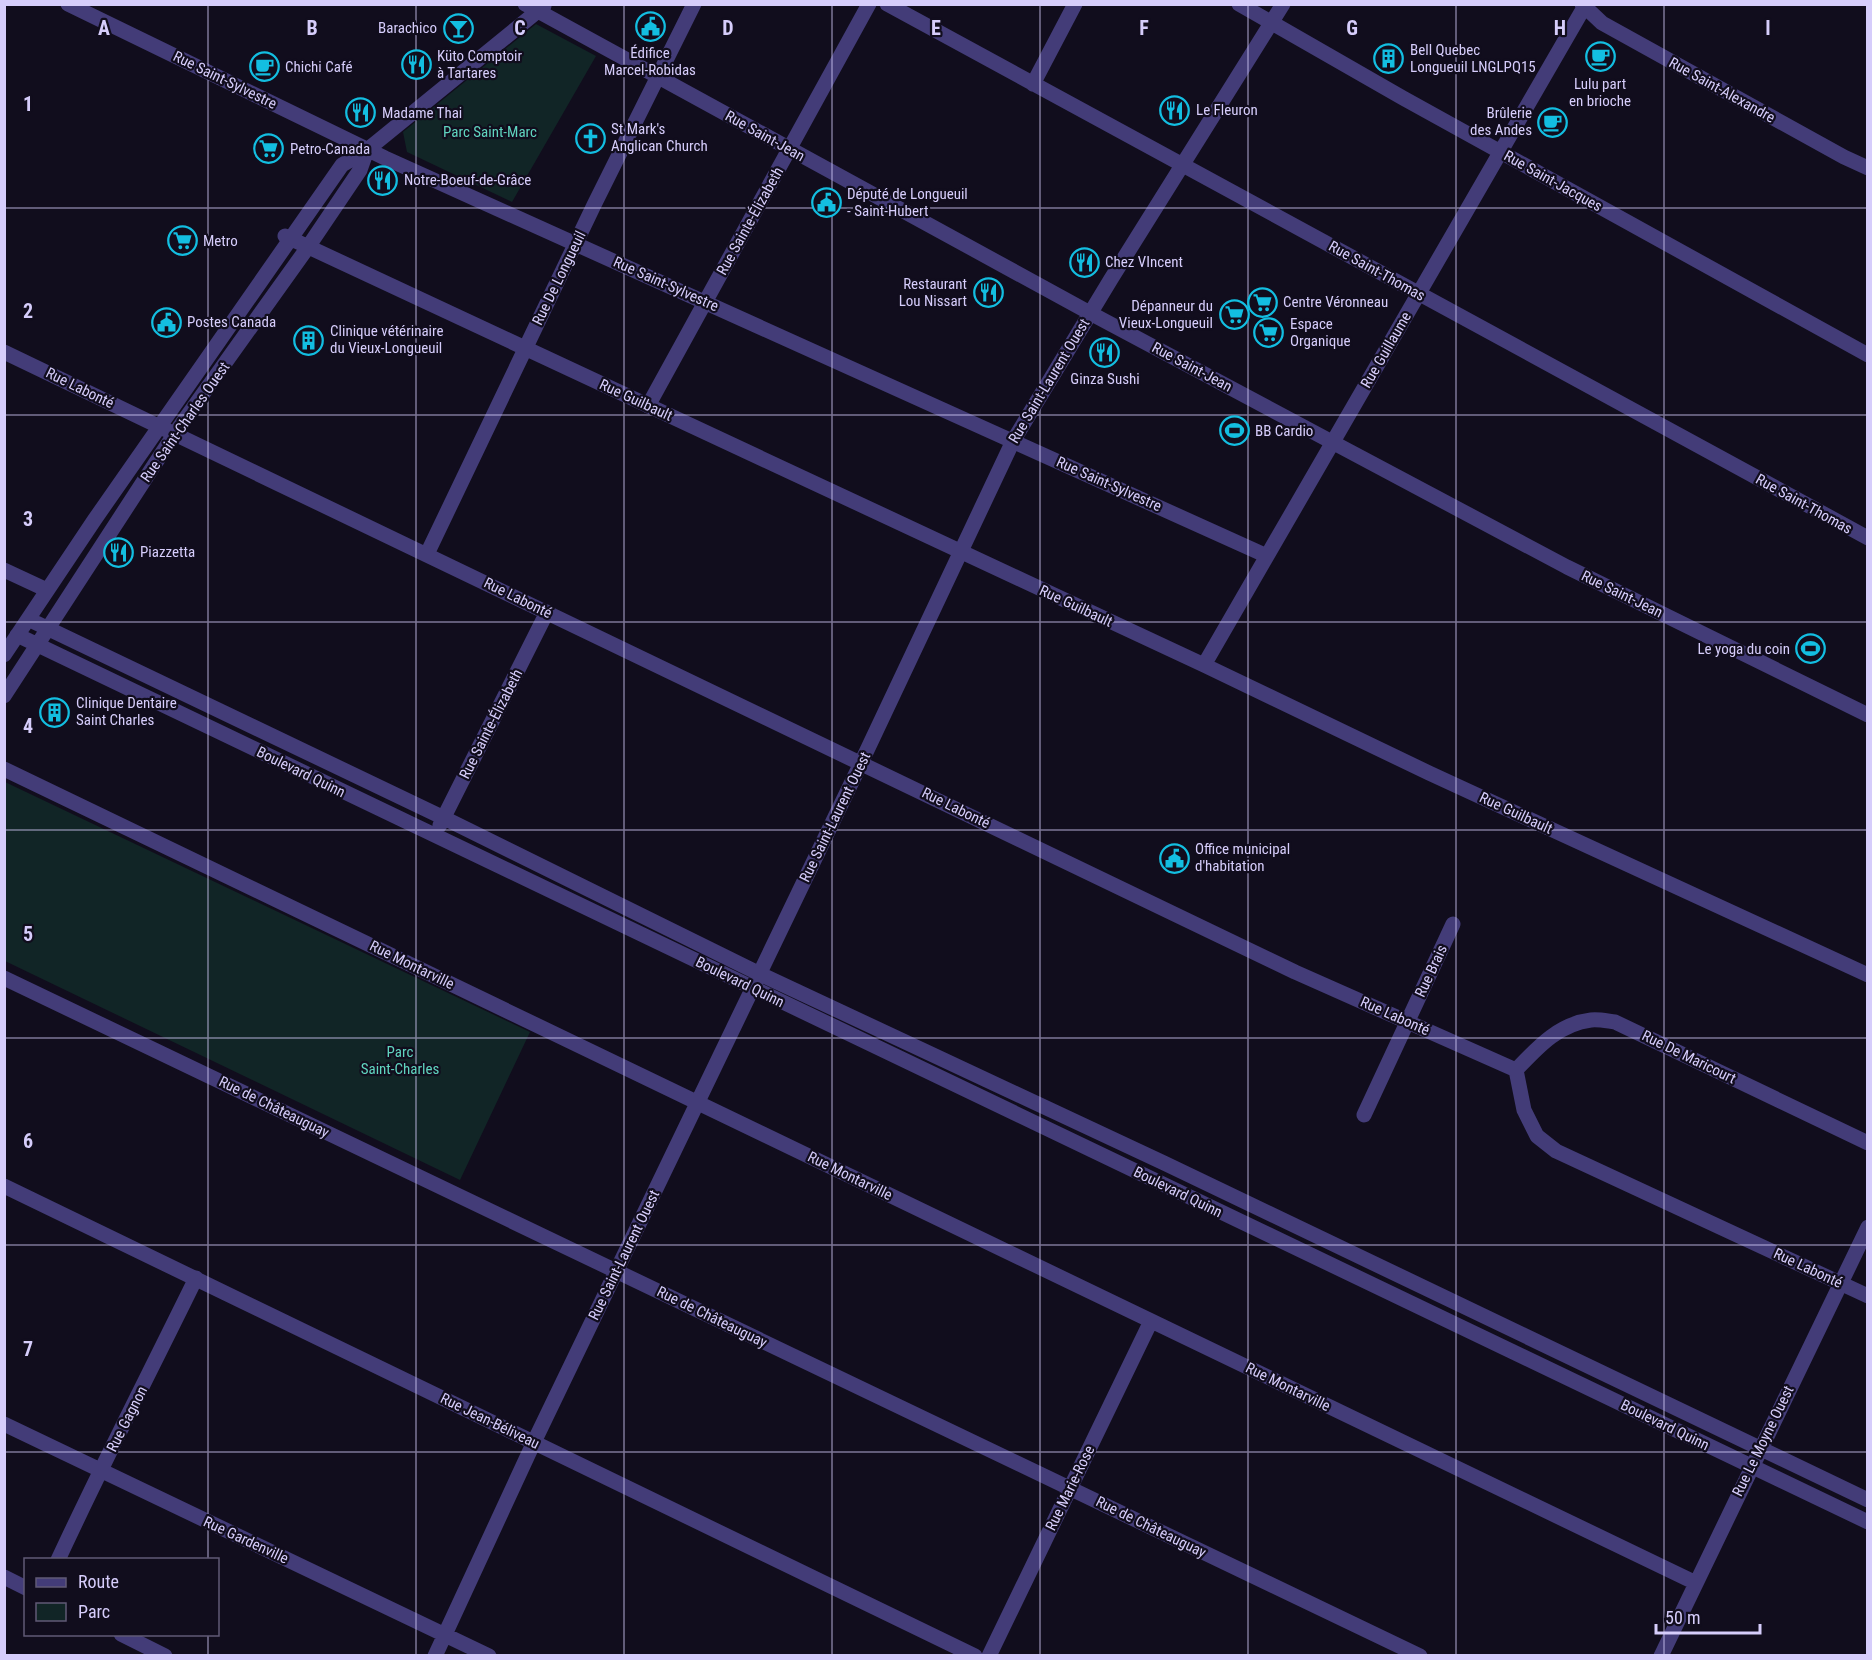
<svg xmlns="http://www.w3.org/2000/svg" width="1872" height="1660" font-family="'Roboto Condensed',sans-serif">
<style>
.green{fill:#112526}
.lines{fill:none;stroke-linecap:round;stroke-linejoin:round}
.minor{stroke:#433c78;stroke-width:15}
.grid{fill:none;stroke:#d6cdfb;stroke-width:1.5;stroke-opacity:0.55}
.labels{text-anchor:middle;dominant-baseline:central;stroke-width:4.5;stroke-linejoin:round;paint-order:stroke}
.poi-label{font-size:15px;fill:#d6cdfb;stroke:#110d1d;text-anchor:start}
.street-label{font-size:15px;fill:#d6cdfb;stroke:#110d1d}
.park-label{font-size:15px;fill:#60d4bf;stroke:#110d1d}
.grid-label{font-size:20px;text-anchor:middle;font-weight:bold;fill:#d6cdfb;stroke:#110d1d;stroke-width:4.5;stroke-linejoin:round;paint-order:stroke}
</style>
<rect width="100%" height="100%" fill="#110d1d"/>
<path class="green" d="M536,24l60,32 -84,146 -105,-50 -4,-20z
M5,782l525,250 -70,148 -455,-219z"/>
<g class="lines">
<path class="minor" d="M68,4l317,154 882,398
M525,4l565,309 242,129 235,125 301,148
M887,4l981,534
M1239,4l164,94 465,257
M1582,4l20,19 242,134 24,11
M1033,84l42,-80
M285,236l919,429 225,108 439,202
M4,352l1291,620 221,98
M648,406l221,-402
M427,554l167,-349 100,-201
M4,570l43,20
M28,619l416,199 316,156 404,189 704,337
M17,635l1851,887
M4,655l91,-136 247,-354 25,-15 177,-144
M1204,665l382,-661
M4,696l171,-263 133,-186 52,-77 7,-20
M4,769l1692,814
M440,825l107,-213
M4,978l1416,678
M1516,1070l8,40 13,26 19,15 312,145
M1516,1070c21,-22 42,-46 75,-50 7,-1 16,1 24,2l253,121
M1364,1115l89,-191
M4,1186l971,470
M4,1424l485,232
M58,1560c44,-95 92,-188 138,-282
M4,1577l22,11
M121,1634l44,22
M435,1656l99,-214 327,-679 152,-322 98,-162 172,-275
M989,1656l162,-335
M1661,1656l207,-429"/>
</g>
<path class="grid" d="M208,4v1556M416,4v1652M624,4v1652M832,4v1652M1040,4v1652M1248,4v1652M1456,4v1652M1664,4v1652M4,208h1864M4,415h1864M4,622h1864M4,830h1864M4,1038h1864M4,1245h1864M4,1452h1864M208,1634v22"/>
<defs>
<symbol id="civic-ring" viewBox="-11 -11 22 22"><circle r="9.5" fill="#110d1d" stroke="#13bee1" stroke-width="1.5"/><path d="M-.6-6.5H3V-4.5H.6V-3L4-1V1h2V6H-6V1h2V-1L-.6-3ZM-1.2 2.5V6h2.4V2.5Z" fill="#13bee1"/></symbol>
<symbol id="bar-ring" viewBox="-11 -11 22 22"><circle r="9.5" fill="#110d1d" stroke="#13bee1" stroke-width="1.5"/><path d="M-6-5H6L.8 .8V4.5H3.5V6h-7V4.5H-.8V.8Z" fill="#13bee1"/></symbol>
<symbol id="cafe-ring" viewBox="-11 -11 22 22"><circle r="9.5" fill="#110d1d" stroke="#13bee1" stroke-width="1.5"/><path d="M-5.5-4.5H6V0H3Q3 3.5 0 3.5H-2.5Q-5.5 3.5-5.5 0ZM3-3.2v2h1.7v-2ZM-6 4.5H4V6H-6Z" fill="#13bee1"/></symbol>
<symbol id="building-ring" viewBox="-11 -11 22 22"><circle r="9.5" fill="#110d1d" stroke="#13bee1" stroke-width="1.5"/><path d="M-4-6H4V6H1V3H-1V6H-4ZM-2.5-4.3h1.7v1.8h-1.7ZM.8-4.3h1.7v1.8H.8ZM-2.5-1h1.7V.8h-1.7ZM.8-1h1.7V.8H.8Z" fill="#13bee1"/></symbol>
<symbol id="restaurant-ring" viewBox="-11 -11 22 22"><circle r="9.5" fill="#110d1d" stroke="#13bee1" stroke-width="1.5"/><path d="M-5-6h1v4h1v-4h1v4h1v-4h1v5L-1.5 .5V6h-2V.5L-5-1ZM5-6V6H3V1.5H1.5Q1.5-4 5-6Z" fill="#13bee1"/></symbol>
<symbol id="church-ring" viewBox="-11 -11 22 22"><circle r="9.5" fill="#110d1d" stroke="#13bee1" stroke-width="1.5"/><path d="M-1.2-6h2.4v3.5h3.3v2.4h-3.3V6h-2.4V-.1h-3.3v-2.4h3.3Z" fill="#13bee1"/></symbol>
<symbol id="supermarket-ring" viewBox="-11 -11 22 22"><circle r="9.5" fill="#110d1d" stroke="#13bee1" stroke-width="1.5"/><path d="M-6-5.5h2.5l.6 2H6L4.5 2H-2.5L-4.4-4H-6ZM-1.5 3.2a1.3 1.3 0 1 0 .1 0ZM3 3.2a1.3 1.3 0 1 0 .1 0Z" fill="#13bee1"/></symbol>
<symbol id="stadium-ring" viewBox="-11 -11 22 22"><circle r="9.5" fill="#110d1d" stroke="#13bee1" stroke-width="1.5"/><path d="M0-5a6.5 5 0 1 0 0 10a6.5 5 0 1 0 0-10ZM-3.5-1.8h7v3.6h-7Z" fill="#13bee1"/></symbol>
</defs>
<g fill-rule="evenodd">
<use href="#civic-ring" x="634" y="10" width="33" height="33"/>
<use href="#bar-ring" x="442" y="12" width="33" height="33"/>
<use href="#cafe-ring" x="1584" y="40" width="33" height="33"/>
<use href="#building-ring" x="1372" y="42" width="33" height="33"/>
<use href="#restaurant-ring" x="400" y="48" width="33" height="33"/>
<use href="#cafe-ring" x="248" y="50" width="33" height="33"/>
<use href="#restaurant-ring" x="1158" y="94" width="33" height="33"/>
<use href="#restaurant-ring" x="344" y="96" width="33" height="33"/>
<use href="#cafe-ring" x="1536" y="106" width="33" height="33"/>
<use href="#church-ring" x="574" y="122" width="33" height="33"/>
<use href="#supermarket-ring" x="252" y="132" width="33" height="33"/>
<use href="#restaurant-ring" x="366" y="164" width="33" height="33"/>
<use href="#civic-ring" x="810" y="186" width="33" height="33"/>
<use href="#supermarket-ring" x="166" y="224" width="33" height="33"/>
<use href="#restaurant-ring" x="1068" y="246" width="33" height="33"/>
<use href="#restaurant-ring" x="972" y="276" width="33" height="33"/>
<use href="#supermarket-ring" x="1246" y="286" width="33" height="33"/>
<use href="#supermarket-ring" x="1218" y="298" width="33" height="33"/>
<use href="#civic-ring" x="150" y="306" width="33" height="33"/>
<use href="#supermarket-ring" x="1252" y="316" width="33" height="33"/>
<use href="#building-ring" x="292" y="324" width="33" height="33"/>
<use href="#restaurant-ring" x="1088" y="336" width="33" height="33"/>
<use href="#stadium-ring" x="1218" y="414" width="33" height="33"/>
<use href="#restaurant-ring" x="102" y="536" width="33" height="33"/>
<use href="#stadium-ring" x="1794" y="632" width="33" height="33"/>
<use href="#building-ring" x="38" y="696" width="33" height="33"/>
<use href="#civic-ring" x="1158" y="842" width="33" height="33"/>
</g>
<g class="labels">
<g class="poi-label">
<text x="437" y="28" text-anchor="end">Barachico</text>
<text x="1410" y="50">Bell Quebec<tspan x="1410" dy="17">Longueuil LNGLPQ15</tspan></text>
<text x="650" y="53" text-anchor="middle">Édifice<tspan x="650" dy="17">Marcel-Robidas</tspan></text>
<text x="437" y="56">Küto Comptoir<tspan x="437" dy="17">à Tartares</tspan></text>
<text x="285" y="67">Chichi Café</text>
<text x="1600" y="84" text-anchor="middle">Lulu part<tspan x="1600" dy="17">en brioche</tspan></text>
<text x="1196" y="110">Le Fleuron</text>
<text x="382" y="113">Madame Thai</text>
<text x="1532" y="113" text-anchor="end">Brûlerie<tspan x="1532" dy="17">des Andes</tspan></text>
<text x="611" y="129">St Mark's<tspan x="611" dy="17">Anglican Church</tspan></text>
<text x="290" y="149">Petro-Canada</text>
<text x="404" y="180">Notre-Boeuf-de-Grâce</text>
<text x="847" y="194">Député de Longueuil<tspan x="847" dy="17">- Saint-Hubert</tspan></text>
<text x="203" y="241">Metro</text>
<text x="1105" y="262">Chez VIncent</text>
<text x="967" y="284" text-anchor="end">Restaurant<tspan x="967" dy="17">Lou Nissart</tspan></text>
<text x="1283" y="302">Centre Véronneau</text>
<text x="1213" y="306" text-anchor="end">Dépanneur du<tspan x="1213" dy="17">Vieux-Longueuil</tspan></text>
<text x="187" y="322">Postes Canada</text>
<text x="1290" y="324">Espace<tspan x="1290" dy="17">Organique</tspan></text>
<text x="330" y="331">Clinique vétérinaire<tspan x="330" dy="17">du Vieux-Longueuil</tspan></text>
<text x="1105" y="379" text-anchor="middle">Ginza Sushi</text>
<text x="1255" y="431">BB Cardio</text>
<text x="140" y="552">Piazzetta</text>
<text x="1790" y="649" text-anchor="end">Le yoga du coin</text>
<text x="76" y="703">Clinique Dentaire<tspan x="76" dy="17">Saint Charles</tspan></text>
<text x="1195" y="849">Office municipal<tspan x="1195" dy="17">d'habitation</tspan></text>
</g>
<g class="street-label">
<text transform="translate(225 80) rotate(26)">Rue Saint-Sylvestre</text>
<text transform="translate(1722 90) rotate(29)">Rue Saint-Alexandre</text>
<text transform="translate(765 136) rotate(29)">Rue Saint-Jean</text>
<text transform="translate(1553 181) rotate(29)">Rue Saint-Jacques</text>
<text transform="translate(750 221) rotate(-61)">Rue Sainte-Élizabeth</text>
<text transform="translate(1377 271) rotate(29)">Rue Saint-Thomas</text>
<text transform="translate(559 278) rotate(-64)">Rue De Longueuil</text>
<text transform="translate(666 284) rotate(24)">Rue Saint-Sylvestre</text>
<text transform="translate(1386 350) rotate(-60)">Rue Guillaume</text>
<text transform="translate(1192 367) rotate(28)">Rue Saint-Jean</text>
<text transform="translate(1049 381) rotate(-59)">Rue Saint-Laurent Ouest</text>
<text transform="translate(80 388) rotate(26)">Rue Labonté</text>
<text transform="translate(636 400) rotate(25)">Rue Guilbault</text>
<text transform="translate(185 422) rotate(-55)">Rue Saint-Charles Ouest</text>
<text transform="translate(1109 484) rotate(24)">Rue Saint-Sylvestre</text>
<text transform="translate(1804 504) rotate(29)">Rue Saint-Thomas</text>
<text transform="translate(1622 594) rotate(26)">Rue Saint-Jean</text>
<text transform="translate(518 598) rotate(26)">Rue Labonté</text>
<text transform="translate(1076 606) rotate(25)">Rue Guilbault</text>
<text transform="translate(491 724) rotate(-63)">Rue Sainte-Élizabeth</text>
<text transform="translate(301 772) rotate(26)">Boulevard Quinn</text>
<text transform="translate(956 808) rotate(26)">Rue Labonté</text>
<text transform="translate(1516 813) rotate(25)">Rue Guilbault</text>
<text transform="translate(835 817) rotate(-64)">Rue Saint-Laurent Ouest</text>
<text transform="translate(412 965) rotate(26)">Rue Montarville</text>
<text transform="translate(1431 971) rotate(-65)">Rue Brais</text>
<text transform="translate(740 982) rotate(26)">Boulevard Quinn</text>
<text transform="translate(1395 1016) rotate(24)">Rue Labonté</text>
<text transform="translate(1689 1057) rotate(26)">Rue De Maricourt</text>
<text transform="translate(274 1107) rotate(26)">Rue de Châteauguay</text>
<text transform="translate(850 1176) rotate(26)">Rue Montarville</text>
<text transform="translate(1178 1192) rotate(26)">Boulevard Quinn</text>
<text transform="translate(624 1255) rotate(-64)">Rue Saint-Laurent Ouest</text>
<text transform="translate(1808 1268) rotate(25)">Rue Labonté</text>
<text transform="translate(712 1317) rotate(26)">Rue de Châteauguay</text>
<text transform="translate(1288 1387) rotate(26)">Rue Montarville</text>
<text transform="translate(127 1419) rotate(-63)">Rue Gagnon</text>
<text transform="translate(490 1421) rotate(26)">Rue Jean-Béliveau</text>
<text transform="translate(1665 1425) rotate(26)">Boulevard Quinn</text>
<text transform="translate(1763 1441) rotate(-64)">Rue Le Moyne Ouest</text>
<text transform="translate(1070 1488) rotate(-64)">Rue Marie-Rose</text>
<text transform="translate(1151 1527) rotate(26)">Rue de Châteauguay</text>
<text transform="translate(246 1540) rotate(25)">Rue Gardenville</text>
</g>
<g class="park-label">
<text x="490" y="132">Parc Saint-Marc</text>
<text x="400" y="1052">Parc<tspan x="400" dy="17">Saint-Charles</tspan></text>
</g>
</g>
<g class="grid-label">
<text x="104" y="35">A</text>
<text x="312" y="35">B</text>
<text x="520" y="35">C</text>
<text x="728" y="35">D</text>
<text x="936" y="35">E</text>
<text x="1144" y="35">F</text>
<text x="1352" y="35">G</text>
<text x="1560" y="35">H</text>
<text x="1768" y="35">I</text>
<text x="28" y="111">1</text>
<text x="28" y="318">2</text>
<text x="28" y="526">3</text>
<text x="28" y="733">4</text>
<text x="28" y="941">5</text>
<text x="28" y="1148">6</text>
<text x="28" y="1356">7</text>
</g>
<rect width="1872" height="1660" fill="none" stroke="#d6cdfb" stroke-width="12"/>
<rect x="24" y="1558" width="195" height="78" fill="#110d1d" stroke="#605a76" stroke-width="1.5"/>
<rect x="36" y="1578" width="30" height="9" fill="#433c78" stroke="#605a76" stroke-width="1.5"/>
<text x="78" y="1588" font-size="18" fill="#d6cdfb">Route</text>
<rect x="36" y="1603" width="30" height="18" fill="#112526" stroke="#605a76" stroke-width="1.5"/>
<text x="78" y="1618" font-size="18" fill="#d6cdfb">Parc</text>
<path d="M1656 1624v9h104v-9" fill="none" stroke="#d6cdfb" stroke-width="3"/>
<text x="1665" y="1624" font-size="18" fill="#d6cdfb" stroke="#110d1d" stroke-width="4.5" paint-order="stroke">50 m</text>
</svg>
